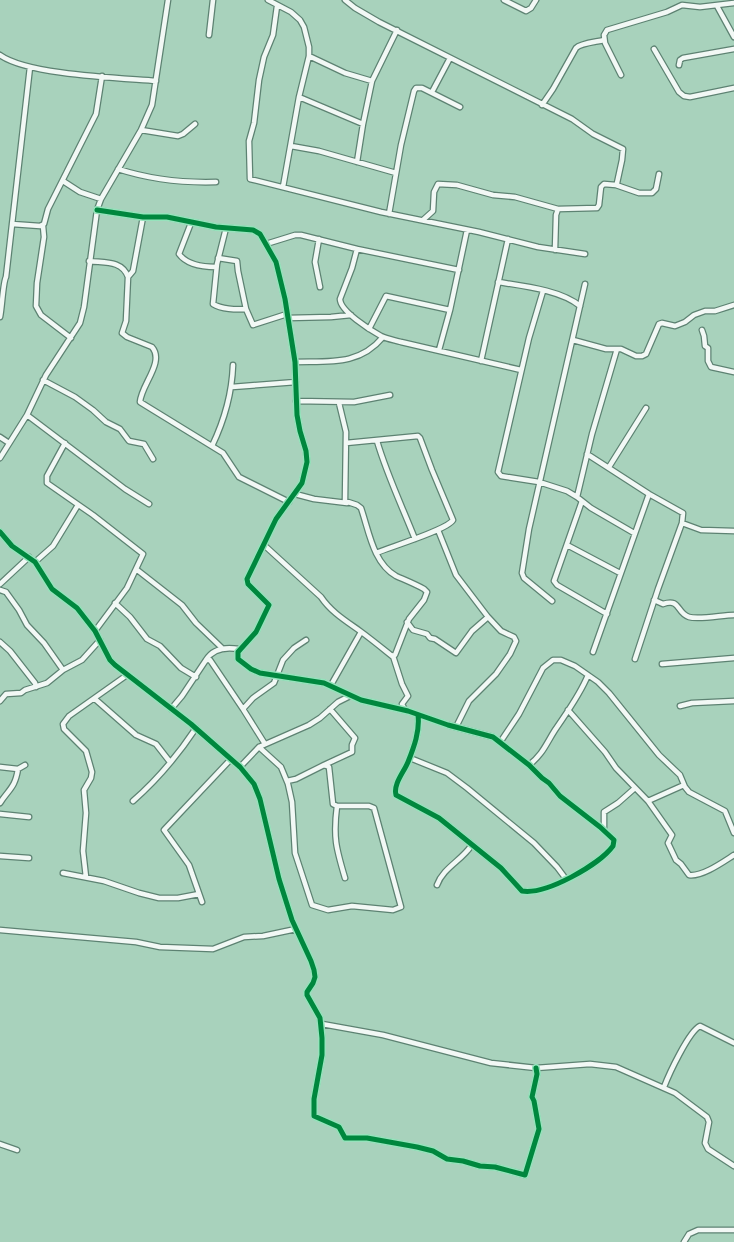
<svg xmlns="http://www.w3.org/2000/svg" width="734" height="1242" font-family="Commissioner,sans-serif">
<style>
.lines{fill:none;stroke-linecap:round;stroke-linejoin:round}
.minor-casing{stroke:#5d8272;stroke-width:7}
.minor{stroke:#f2f8f5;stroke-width:4.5}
.cycleway-casing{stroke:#96e3bc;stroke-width:8}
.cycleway{stroke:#00873e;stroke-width:5}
</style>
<rect width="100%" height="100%" fill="#a8d2bc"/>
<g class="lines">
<defs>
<path id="minor" d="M268,0l23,12 9,8 4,7 5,20v9l-10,41 -16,90
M345,0l10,8 24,14 193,97 21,15 30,15 -1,11 -5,23 -1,2 -12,-1 -3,3 -2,18 -2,3 -39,1 -2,6 -1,35
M504,0l22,11 5,-3 5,-8
M277,6l-4,29 -9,22 -5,23 -5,43 -5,18 1,38 131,33 98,20 59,15 47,7
M717,6l17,31
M209,35l4,-35
M654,49l25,43 5,4 6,1 44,-9
M0,55c28,20 120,23 156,26
M309,56l36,17 27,8 25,-51
M679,65l1,-5 3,-2 51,-9
M621,75l-16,-32 -1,-8 3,-5 60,-18 15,-7 18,2 34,-4
M432,92l18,-34
M299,97l64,27
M542,105l11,-16 23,-41c5,-5 20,-6 28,-8
M141,130l37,6 5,-2 12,-10
M291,146l28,5 77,22
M357,162l6,-38 9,-43
M118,169c31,10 65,14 98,13
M63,181l17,11 21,7
M616,185l23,8h13l4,-4 3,-15
M97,210l46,7h24l49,10 37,3 7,4 16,28 9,37 10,63 2,53 3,16 6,20 1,11 -5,21 -26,36 -29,60 1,5 21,21 -13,27 -18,20v7l13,10 9,4 64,10 37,17 47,11 40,14 45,12 36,28 13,13 7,5 11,13 40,31 14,13 -1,6c-14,19 -67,49 -91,45l-21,-23 -62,-50 -43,-23c-3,-11 8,-23 12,-33 6,-15 12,-31 10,-47
M389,214l12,-69 13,-54 2,-3h6l38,19
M423,220l10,-9 1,-19 4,-8 19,1 36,10 22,2 43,12
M191,223l-12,31c8,11 25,13 37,13
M12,224l28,2 4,-2 4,-15 48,-95 6,-38
M43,226l1,11 -7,46 -1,23 5,9 30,23
M226,228l-9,36 -4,40c8,5 23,6 33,5l7,16 34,-11
M319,239l-4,23 5,25
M266,244l29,-9h6l56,14 102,21
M357,249l-5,19 -12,31c0,12 30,31 41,37 6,3 13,4 20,6l120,28
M218,258l19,3 1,10 8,38
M89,261c15,2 33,-1 39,16l-2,44 -4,12 5,4 25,10c13,15 -11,38 -12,55l83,51 16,24 50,25
M128,277l5,-6 10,-54
M498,282c25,4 63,8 82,24
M543,291l-14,47 -31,134 3,4 38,6 28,9 10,6 14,11 43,25
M0,317c2,-9 3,-35 6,-40l24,-210
M288,318l43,-1 20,-2
M369,329l17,-33 64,14
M702,330l2,6 1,10 3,2v13l3,6 23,5
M573,340l33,9h15l15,7h6l4,-2 13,-30 3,-1 13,3 10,-4 9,-7 11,-4h10l19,-6
M439,350l11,-40 17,-80
M481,361l27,-122
M295,362c34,-1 64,4 88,-25
M43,380l32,17 18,13 13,12 14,7 9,12 15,3 9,15
M232,387l64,-5
M296,401l58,1 36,-7
M27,415l98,74 24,15
M0,437l9,6
M377,441c10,34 25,65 38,98
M65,443l-18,33v7l46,32 50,39 -16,34 -32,43
M346,443l72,-7 2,2 12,32 21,50c-6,10 -63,27 -77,33
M212,446c12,-25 20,-54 21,-81
M587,454l62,40 34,19 -1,10 -24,66 -23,70
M0,458l27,-43 19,-40 34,-52 4,-16 13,-97 4,-11 40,-69 11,-25 16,-105
M609,467l37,-59
M295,494l19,5 33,4
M577,497l15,-63 25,-85
M582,501l-28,80 3,4 50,29
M682,523l19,7 33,1
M438,530l18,45 32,42 13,14 13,6 2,4 -6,13 -14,20 -27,27 -13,26
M0,532l12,14 23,16 17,27 25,19 18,23 15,29 5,5 76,59 49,43 14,17 6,15 19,80 13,41 19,41 3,9 1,7 -2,6 -6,9v3l13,23 2,20v17l-8,44v17l25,11 6,11h22l50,9 16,4 14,8 16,2 17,5 15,1 30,8 14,-46 -5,-28 -2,-4 5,-23 -1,-6
M264,545l57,52c10,15 25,24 39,34 11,8 22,17 32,25l3,-1 14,-36 15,-19 3,-8 -3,-3c-9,-5 -19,-9 -28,-13 -23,-13 -27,-45 -35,-68l-4,-3 -12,-4 1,-69 -7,-29
M567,545l53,28
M35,562l18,-16 25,-41
M136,569l46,36 14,18 26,25
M0,584l29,-27
M0,590l6,2 13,18 8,15 17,18 19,27
M654,600l9,4c18,-6 13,9 26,13 10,3 34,-2 45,-2
M552,601l-28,-23 -2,-5 7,-44 56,-245
M115,603l15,14 17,22 13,7 21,22 15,9
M407,622l6,8 14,4 3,4 5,1 21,14 16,-22 16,-14
M0,642l10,9 25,32 1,4
M593,652l56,-158
M393,656l9,28 6,12 -6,8 3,6
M206,660c7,-12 21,-13 33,-11
M662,664l72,-6
M331,685l30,-53
M95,699l41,36 20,9 14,18
M0,701l6,-7 15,-1 4,-3 22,-7 16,-13 19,-10 18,-20
M680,706l12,-3 42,-2
M171,709l11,-13 24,-36h4l33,49 22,35
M243,709l10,-11 21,-15 9,-23 11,-12 12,-8
M568,710l37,42 11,16 32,33 24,34 -4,8 8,17 5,4 8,11c13,2 34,-13 45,-20
M501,741l18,-27 24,-46 10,-8h8l14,6 23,16 11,11 50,62 21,20 5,12 4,5 36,19 9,22
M259,747l22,20 7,17 4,18 3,51 17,52 16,5 24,-4 41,4 8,-3 -27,-99 -5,-2h-32
M410,758l37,15 20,15 67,55 23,24 9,12
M324,765l28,-13v-7l3,-7 -25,-29
M529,765c14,-11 17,-21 26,-35 12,-18 25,-35 33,-55
M0,767l18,2 7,-4
M240,767l19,-20 50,-22 11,-7 18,-16 12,-6
M287,781l9,-2 28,-14 5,2 4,37 4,2c-4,31 -1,42 8,72
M133,801c24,-21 45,-46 63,-73
M648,801l36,-16
M0,803c9,-14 15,-15 18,-34
M0,814l29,3
M604,830v-18l14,-9 17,-15
M0,856l29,2
M63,873l41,8 35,12 20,5h19l21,-4
M86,877l-3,-26 3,-38 -2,-23 7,-12 1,-6 -6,-21 -22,-22 -1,-5 6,-8 58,-41
M437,885c6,-17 25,-25 34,-39
M202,902l-13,-37 -25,-35 67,-71
M0,930l136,12 24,5 53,2 31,-12 19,-1 33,-7
M322,1024l61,11 108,28 45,5 54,-4 26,3 59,26 32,24 2,5 -4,21 3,6 26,17
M664,1087c5,-13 25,-56 36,-61l34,17
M0,1144l17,6
M684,1242l5,-8 9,-4h36"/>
</defs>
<use href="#minor" class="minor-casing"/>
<use href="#minor" class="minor"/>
<defs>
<path id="cycleway" d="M97,210l46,7h24l49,10 37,3 7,4 16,28 9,37 10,63 2,53 3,16 6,20 1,11 -5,21 -26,36 -29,60 1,5 21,21 -13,27 -18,20v7l13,10 9,4 64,10 37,17 47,11 40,14 45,12 36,28 13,13 7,5 11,13 40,31 14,13 -1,6c-14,19 -67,49 -91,45l-21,-23 -62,-50 -43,-23c-3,-11 8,-23 12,-33 6,-15 12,-31 10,-47
M0,532l12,14 23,16 17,27 25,19 18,23 15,29 5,5 76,59 49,43 14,17 6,15 19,80 13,41 19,41 3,9 1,7 -2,6 -6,9v3l13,23 2,20v17l-8,44v17l25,11 6,11h22l50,9 16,4 14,8 16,2 17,5 15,1 30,8 14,-46 -5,-28 -2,-4 5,-23 -1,-6"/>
</defs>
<use href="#cycleway" class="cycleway-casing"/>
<use href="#cycleway" class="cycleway"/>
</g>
</svg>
